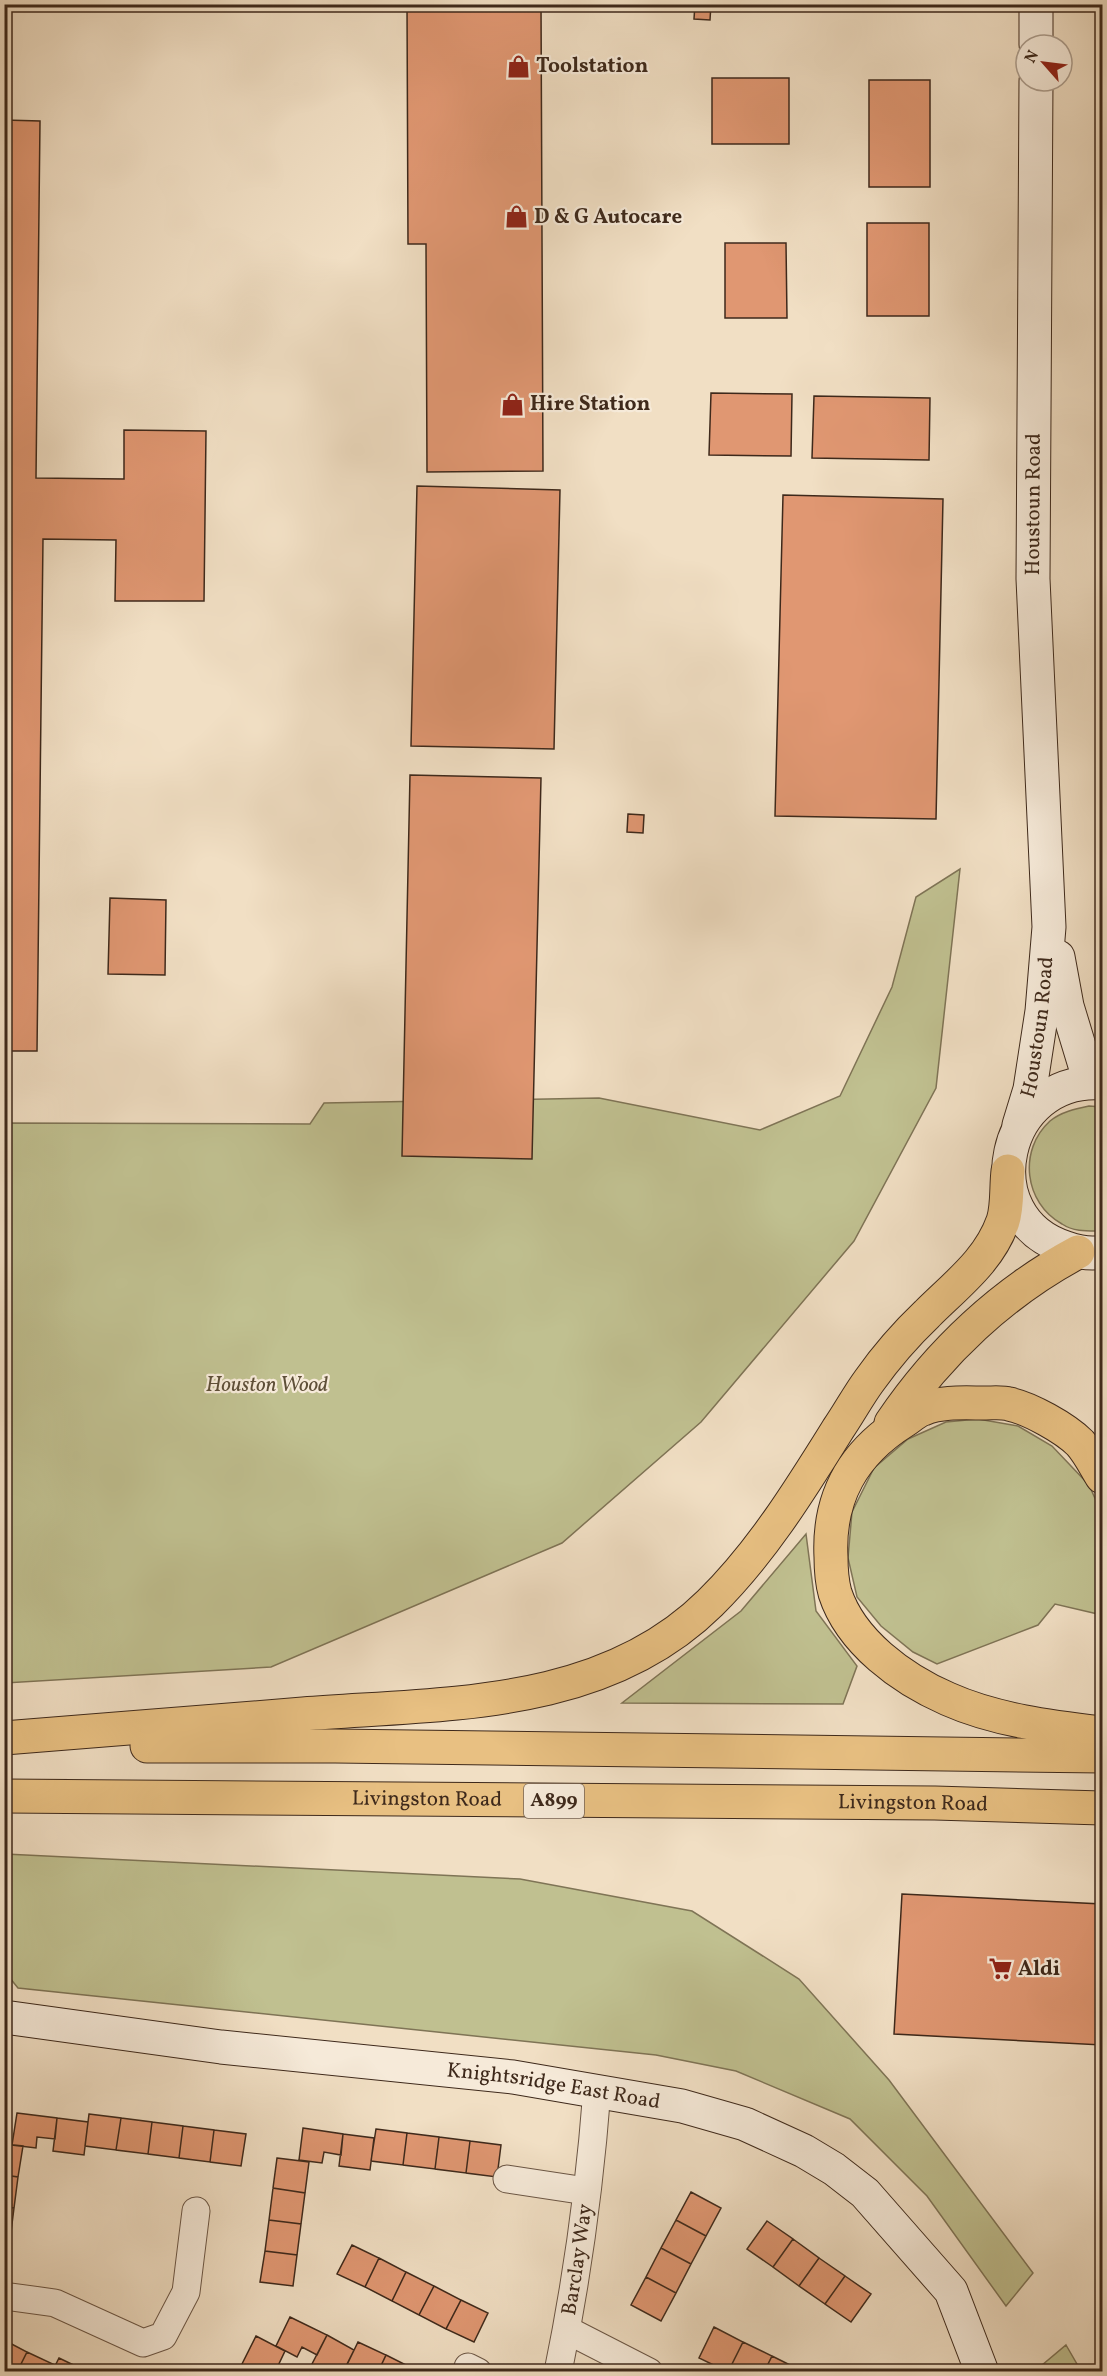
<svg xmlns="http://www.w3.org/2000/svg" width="1107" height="2376" font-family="Vollkorn,serif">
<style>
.green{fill:#c0c090;stroke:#7f7456;stroke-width:1.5}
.building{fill:#e09772;stroke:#3e291b;stroke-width:1.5}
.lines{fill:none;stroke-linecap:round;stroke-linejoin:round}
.street-casing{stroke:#6b5645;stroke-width:29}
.secondary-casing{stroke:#3e291b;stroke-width:35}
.primary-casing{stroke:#3e291b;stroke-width:35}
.street{stroke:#f6ead9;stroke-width:27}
.secondary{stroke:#f6ead9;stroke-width:33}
.primary{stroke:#e8c082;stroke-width:33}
.labels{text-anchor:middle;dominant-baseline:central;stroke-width:4.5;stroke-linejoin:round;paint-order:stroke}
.shield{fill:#f6ead9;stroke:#756354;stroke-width:1.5}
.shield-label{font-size:20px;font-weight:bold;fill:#3e291b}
.poi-label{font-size:21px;font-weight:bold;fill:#3e291b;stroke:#f6ead9;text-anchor:start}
.street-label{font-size:21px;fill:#3e291b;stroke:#f6ead9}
.park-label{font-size:21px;font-style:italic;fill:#5e4f38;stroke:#f6ead9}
</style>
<rect width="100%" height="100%" fill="#f1dfc4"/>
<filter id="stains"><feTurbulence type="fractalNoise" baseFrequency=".00333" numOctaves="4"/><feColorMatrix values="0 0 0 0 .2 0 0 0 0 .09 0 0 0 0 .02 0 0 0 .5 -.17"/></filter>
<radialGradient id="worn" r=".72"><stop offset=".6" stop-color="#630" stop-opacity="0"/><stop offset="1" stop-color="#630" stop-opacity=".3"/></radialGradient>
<path class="green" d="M960,869l-24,219 -82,153 -153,181 -139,121 -291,124 -266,16v-560l305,1 14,-21 275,-5 161,32 80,-34 52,-109 24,-90z
M1089,1106l13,1v124c-14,0 -28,1 -40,-7 -38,-21 -44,-74 -12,-103 11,-9 25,-12 39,-15z
M978,1419l40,7 34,20 37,39 13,29v101l-47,-11 -17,21 -101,39 -24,-12 -32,-26 -24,-29 -9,-39 4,-46 22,-44 34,-29 38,-17z
M806,1534l10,77 41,55 -14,38 -221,-1 119,-92z
M5,1854l515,25 172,32 107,68 90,101 144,193 -27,33 -79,-110 -77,-77 -114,-48 -80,-16 -638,-67 -13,-16z
M1066,2345l15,26h-46z"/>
<path class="building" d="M407,4h134l2,467 -116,1 -1,-228h-18z
M695,4h16l-1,16 -16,-1z
M712,78h77v66h-77z
M869,80h61v107h-61z
M4,120l36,1 -4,357 88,1v-49l82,1 -2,170h-89l1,-61 -73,-1 -6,512h-33z
M867,223h62v93h-62z
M725,243h61l1,75h-62z
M711,393l81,1 -1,62 -82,-1z
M814,396l116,2 -1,62 -117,-2z
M417,486l143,4 -6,259 -143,-3z
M783,495l160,4 -7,320 -161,-3z
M410,775l131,3 -9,381 -130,-3z
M628,814l16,1 -1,18 -16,-1z
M110,898l56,2 -1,75 -57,-1z
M902,1894l200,10v141l-208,-11z
M17,2113l40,5 -2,21 -18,-2 -1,11 -24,-3z
M89,2114l32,4 -5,32 -31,-4z
M57,2118l31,4 -4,33 -31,-4z
M121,2118l31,4 -4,32 -32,-4z
M152,2122l31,4 -4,32 -31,-4z
M183,2126l31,4 -4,32 -31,-4z
M303,2128l40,6 -2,21 -17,-3 -2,11 -23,-3z
M376,2129l31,4 -4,32 -32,-4z
M214,2130l32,4 -5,32 -31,-4z
M407,2133l32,4 -4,32 -32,-4z
M343,2134l31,4 -4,32 -31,-4z
M439,2137l31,4 -4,32 -31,-4z
M470,2141l31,4 -4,32 -31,-4z
M4,2144l19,2 -5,31 -14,-2z
M277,2158l32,4 -4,31 -32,-5z
M4,2175l14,2 -4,31 -10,-1z
M273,2188l32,5 -4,31 -32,-4z
M691,2192l30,16 -15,28 -30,-16z
M4,2207l10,1 -4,32 -6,-1z
M269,2220l32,4 -4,31 -32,-4z
M676,2220l30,16 -15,28 -30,-16z
M767,2221l26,18 -20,28 -26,-18z
M4,2239l6,1 -4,31h-2z
M793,2239l26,19 -20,28 -26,-19z
M352,2245l27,13 -14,29 -28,-13z
M661,2248l30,16 -15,29 -30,-16z
M265,2251l32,4 -4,31 -33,-4z
M379,2258l27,14 -14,29 -27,-14z
M819,2258l26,18 -20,28 -26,-18z
M406,2272l28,14 -15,29 -27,-14z
M845,2276l26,18 -20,28 -26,-18z
M646,2277l30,16 -15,28 -30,-16z
M434,2286l27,14 -15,29 -27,-14z
M461,2300l27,13 -14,29 -28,-13z
M290,2317l37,18 -10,20 -15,-8 -5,10 -21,-11z
M714,2327l29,15 -15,30 -29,-14z
M327,2335l27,15 -11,22h-17l-14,-8z
M256,2336l29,15 -10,21h-19l-14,-8z
M4,2340l23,12 -9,18 -14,-6z
M358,2342l28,13 -8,17 -34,-1z
M743,2342l29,14 -8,16h-36z
M27,2352l28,13 -3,7h-35z
M386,2355l28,14 -2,3h-34z
M772,2356l28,14v2h-36z
M59,2358l27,13v1h-34z
M242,2364l14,8h-18z
M416,2365l14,6v1h-18z"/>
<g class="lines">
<defs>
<g id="street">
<path d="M507,2179l79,12"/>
<path d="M4,2296l51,7 88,40 20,-7 23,-44 10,-81"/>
<path d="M567,2330l82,42"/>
<path d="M468,2367l10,5"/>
<path id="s1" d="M558,2372c19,-93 32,-188 39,-282"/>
</g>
<g id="secondary">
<path d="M1036,45v-41"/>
<path d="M1058,957l9,49 23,76"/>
<path d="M1102,1083c-100,-7 -131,135 -36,165 12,4 24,7 36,4"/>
<path id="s2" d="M1019,1125l11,-36 12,-78 7,-84 -16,-348 3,-498"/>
<path id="s3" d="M4,2017l217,30 292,30 169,29 63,18 59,27 30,18 31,24 86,98 31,81"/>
</g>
<g id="primary">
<path d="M891,1423c48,-71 112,-131 187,-171"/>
<path d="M1102,1477c-7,-11 -13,-24 -22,-34 -15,-15 -51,-35 -71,-39 -7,-2 -16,-1 -23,-1 -20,0 -44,-2 -63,6 -6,2 -13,8 -19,12 -51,32 -76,76 -73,136 0,11 1,25 4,36 16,49 67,86 113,106 47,21 103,28 154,34"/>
<path d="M4,1738c100,-8 199,-16 299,-24 140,-11 299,-4 407,-111 51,-50 90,-113 128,-174 11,-16 20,-33 31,-48 17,-24 37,-47 58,-67 29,-29 62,-53 76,-93 5,-15 3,-34 5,-50"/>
<path d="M147,1746h188l767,10"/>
<path id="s4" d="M4,1796l931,7 167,5"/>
</g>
</defs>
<use href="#street" class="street-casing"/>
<use href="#secondary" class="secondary-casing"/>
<use href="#primary" class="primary-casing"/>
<use href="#street" class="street"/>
<use href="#secondary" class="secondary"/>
<use href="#primary" class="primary"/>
</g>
<defs>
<symbol id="shop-bare" viewBox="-9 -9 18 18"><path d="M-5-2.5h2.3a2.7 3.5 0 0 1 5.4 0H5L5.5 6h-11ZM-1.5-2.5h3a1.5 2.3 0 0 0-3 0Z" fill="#8f2418" stroke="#f6ead9" stroke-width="2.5" paint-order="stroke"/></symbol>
<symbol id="supermarket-bare" viewBox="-9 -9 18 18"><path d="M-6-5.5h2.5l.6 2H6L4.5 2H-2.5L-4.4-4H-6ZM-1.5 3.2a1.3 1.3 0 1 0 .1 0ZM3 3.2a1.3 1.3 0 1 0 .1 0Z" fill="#8f2418" stroke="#f6ead9" stroke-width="2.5" paint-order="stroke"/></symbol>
</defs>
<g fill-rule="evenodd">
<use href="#shop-bare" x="502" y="50" width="33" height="33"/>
<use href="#shop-bare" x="500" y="200" width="33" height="33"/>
<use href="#shop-bare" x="496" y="388" width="33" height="33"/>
<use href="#supermarket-bare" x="984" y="1952" width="33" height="33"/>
</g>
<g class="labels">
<rect class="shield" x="524" y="1784" width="60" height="34" rx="4.5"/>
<g class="shield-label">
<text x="554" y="1801">A899</text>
</g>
<g class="poi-label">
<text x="536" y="66">Toolstation</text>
<text x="534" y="217">D &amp; G Autocare</text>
<text x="530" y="404">Hire Station</text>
<text x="1018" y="1969">Aldi</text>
</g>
<g class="street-label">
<text stroke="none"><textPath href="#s2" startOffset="624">Houstoun Road</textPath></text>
<text stroke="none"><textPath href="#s2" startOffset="100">Houstoun Road</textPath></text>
<text stroke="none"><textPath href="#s4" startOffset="423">Livingston Road</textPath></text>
<text stroke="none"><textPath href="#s4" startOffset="909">Livingston Road</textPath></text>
<text stroke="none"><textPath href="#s3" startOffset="554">Knightsridge East Road</textPath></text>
<text stroke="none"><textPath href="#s1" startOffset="114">Barclay Way</textPath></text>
</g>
<g class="park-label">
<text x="267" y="1385">Houston Wood</text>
</g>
</g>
<rect width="1107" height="2376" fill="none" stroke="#f1dfc4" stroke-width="24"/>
<rect x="6" y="6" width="1095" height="2364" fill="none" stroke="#3e291b" stroke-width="3"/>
<rect x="12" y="12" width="1083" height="2352" fill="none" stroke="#3e291b" stroke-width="1.5"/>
<g transform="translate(1044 63) rotate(298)"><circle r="28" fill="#f6ead9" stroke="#ac9d8d" stroke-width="1.5"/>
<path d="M0-4.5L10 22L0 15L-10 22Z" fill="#8f2418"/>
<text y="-9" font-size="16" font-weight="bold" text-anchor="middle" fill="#3e291b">N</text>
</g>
<rect width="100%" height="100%" filter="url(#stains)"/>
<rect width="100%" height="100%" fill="url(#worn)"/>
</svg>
